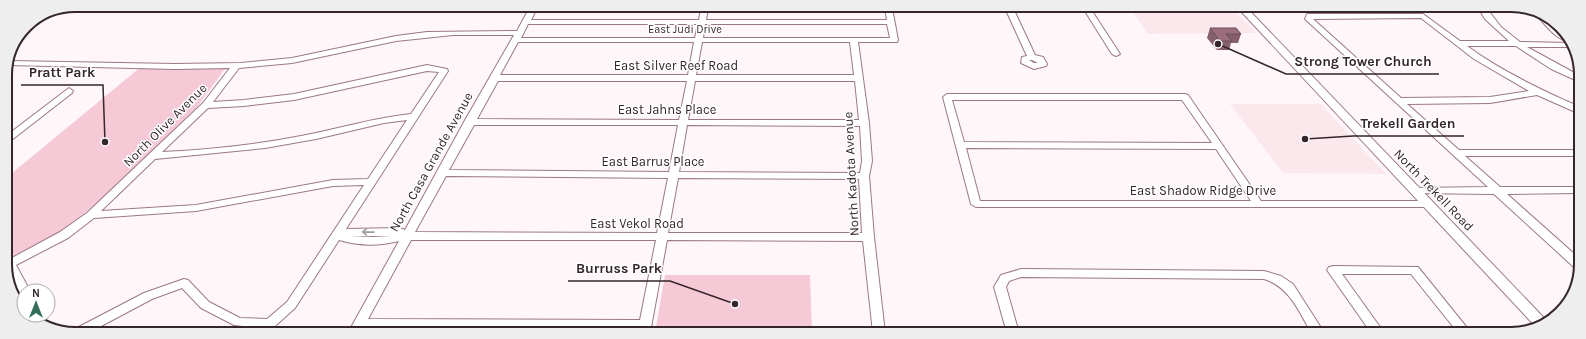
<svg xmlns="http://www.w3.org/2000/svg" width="1586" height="339" font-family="Karla,sans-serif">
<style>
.built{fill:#fbe8ed}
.green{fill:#f5c9d5}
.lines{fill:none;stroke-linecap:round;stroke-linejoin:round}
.minor-casing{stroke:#9b7983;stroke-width:2}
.major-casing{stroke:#9b7983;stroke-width:2}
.minor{fill:#fff;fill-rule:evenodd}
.major{fill:#fff;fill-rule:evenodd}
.wall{fill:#855f6b}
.building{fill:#9b6e7c;stroke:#6c4d57}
.oneway{stroke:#a49d9f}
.labels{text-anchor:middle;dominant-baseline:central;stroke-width:3;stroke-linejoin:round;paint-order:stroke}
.far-street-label{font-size:11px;fill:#34262a;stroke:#fff}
.street-label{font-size:13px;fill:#34262a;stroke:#fff}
.rim{fill:none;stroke:#34262a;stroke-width:2}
.leader{fill:none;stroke:#34262a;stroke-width:1.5}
.callout-dot{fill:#34262a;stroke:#fff;stroke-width:1.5}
.callout-label{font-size:14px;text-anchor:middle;font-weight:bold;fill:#34262a;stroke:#fff;stroke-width:3;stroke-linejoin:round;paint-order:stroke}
</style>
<rect width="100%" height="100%" fill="#fef6f8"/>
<path class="built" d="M1130,8l101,1 4,2 21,22 -108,1z
M1230,104h91l65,70 -103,-1z"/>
<path class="green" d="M142,66h85l-30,41 -89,87 -47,38 -47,25 -8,-4v-75z
M665,275h145l2,58h-157z"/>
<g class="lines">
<defs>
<path id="minor" d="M531,5l714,1 -4,2h-151l30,46 -4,2 -4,-2 -29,-46h-70l22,47 8,2 4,7 -1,2 -12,3 -13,-6 1,-6 5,-1 -22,-48h-113l6,32 -1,2h-39l11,81 3,38 -3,15 5,61 11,96h-12l-10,-92 -196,-1 -17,93h-12v-3l-275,-1 -3,4h-12l51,-92c-20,5 -40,5 -60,-1l-44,68 -21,19 -4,2 -36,-4 -33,-17 -19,-20 -30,11 -64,34h-17l2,-3 71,-37 40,-14 4,1 21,22 31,16 27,1 20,-17 77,-117 -31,1 -137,25 -102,7 -26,20 -52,27 14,26h-6v4l-4,-1 -2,-3 -12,-23v-10l4,1 50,-27 27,-19 116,-110 27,-35 -55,1 -167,-4 2,-4 165,3 66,-1 51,-5 104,-22 31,-4 90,-1zM537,8h164l-2,12h-168zM708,8h177l2,12h-181zM528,24h170l-3,14h-174zM705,24h182l3,14h-187zM453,35h61l-50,87 -59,108 -5,-2 -54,1 102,-158 -1,-2 -20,-4 -133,29 -50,6 -31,2 26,-34 53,-5 104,-22zM518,42h176l-6,33h-188zM702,42h148l4,33h-158zM1029,60h3l6,3h-4zM427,71l12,1 -28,42c-38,4 -73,15 -110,22 -46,9 -92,14 -139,16l46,-44 36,-2 50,-6zM498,81h189l-8,39 -202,-1zM695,81h160l4,39h-171zM407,120l-39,59 -35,1 -137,25 -95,6 54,-52 110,-11 51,-9 68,-16zM474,125h204l-9,47 -220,-2zM687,125l173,1 2,35 -2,12 -181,-1zM446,176l222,2 -11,55 -242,-1zM678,178l181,1 3,54h-194zM351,236h41l-20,1zM411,240h245l-16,80 -272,-1z
M1477,6h8l16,21 19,15 50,1 2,4h-45l53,29v6l-29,-13 -35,-23h-49c34,25 74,44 113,61v7l-43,-19 -47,8 -83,1 52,46h121v6h-115l35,31h80v6l-73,1 73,65v11l-4,-1 -82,-75 -83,-1 -1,-2 1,-2 4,-1 73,-1 -183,-168 2,-5h116l37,27h49l-24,-22zM1421,18l53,41 55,32 -39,6 -89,1 -88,-79z
M1538,14c12,6 24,15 31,27 -12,0 -23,-16 -31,-24z
M69,88l4,3 -1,2 -63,49 -3,1v-7z
M947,94h238l3,1 73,106h168l5,3 -5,3h-453l-5,-3 -28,-107zM952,100h230l30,43 -248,-1zM966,148l250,1 35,52h-271z
M1333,266l85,1 54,67h-13l-48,-60h-69l43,60h-13l-45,-64 2,-3z
M1021,269l243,2 17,5 12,8 32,50h-13c-13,-22 -22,-47 -48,-55l-243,-2 -12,4 -3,6 13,46h-12l-13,-46 7,-12z
M31,315h12l3,6 -1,3z"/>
<path id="major" d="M1236,6h9l302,315 -12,5z"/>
</defs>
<use href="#minor" class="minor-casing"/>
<use href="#major" class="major-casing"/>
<use href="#minor" class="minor"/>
<use href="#major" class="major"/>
</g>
<path class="wall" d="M1210,28l31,6 -3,9h-7l-2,7h-12l-10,-12z"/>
<path class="building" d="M1210,28h26l5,6h-15l6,7h-12z"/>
<defs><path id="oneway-shaft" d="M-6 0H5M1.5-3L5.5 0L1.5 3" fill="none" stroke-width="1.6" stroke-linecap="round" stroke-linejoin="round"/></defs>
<use class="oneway" href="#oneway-shaft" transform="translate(368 232) rotate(-179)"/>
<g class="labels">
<g class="far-street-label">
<text x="685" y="29">East Judi Drive</text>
</g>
<g class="street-label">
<text x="676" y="65">East Silver Reef Road</text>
<text x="667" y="109">East Jahns Place</text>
<text transform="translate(165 125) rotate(-45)">North Olive Avenue</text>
<text x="653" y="161">East Barrus Place</text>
<text transform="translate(431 162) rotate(-61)">North Casa Grande Avenue</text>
<text transform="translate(851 174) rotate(-93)">North Kadota Avenue</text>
<text x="1203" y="190">East Shadow Ridge Drive</text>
<text transform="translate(1434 190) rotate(46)">North Trekell Road</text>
<text x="637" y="223">East Vekol Road</text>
</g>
</g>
<path d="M0 0H1586V339H0ZM75 12H1511A63 63 0 0 1 1574 75V264A63 63 0 0 1 1511 327H75A63 63 0 0 1 12 264V75A63 63 0 0 1 75 12Z" fill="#efeeee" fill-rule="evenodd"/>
<path class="rim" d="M75 12H1511A63 63 0 0 1 1574 75V264A63 63 0 0 1 1511 327H75A63 63 0 0 1 12 264V75A63 63 0 0 1 75 12Z"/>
<path class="leader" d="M1218 44L1286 74H1439M105 142L103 85H21M1305 139L1353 136H1464M735 304L670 281H568"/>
<g class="callout-dot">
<circle cx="1218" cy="44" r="4"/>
<circle cx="105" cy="142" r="4"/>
<circle cx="1305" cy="139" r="4"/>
<circle cx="735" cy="304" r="4"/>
</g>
<g class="callout-label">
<text x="1363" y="66">Strong Tower Church</text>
<text x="62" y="77">Pratt Park</text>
<text x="1408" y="128">Trekell Garden</text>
<text x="619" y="273">Burruss Park</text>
</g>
<g transform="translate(36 303)"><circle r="19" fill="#ffffff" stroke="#aea8aa"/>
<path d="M0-3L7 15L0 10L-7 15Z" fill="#326e59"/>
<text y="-6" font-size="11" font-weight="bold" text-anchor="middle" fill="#34262a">N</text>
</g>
</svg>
